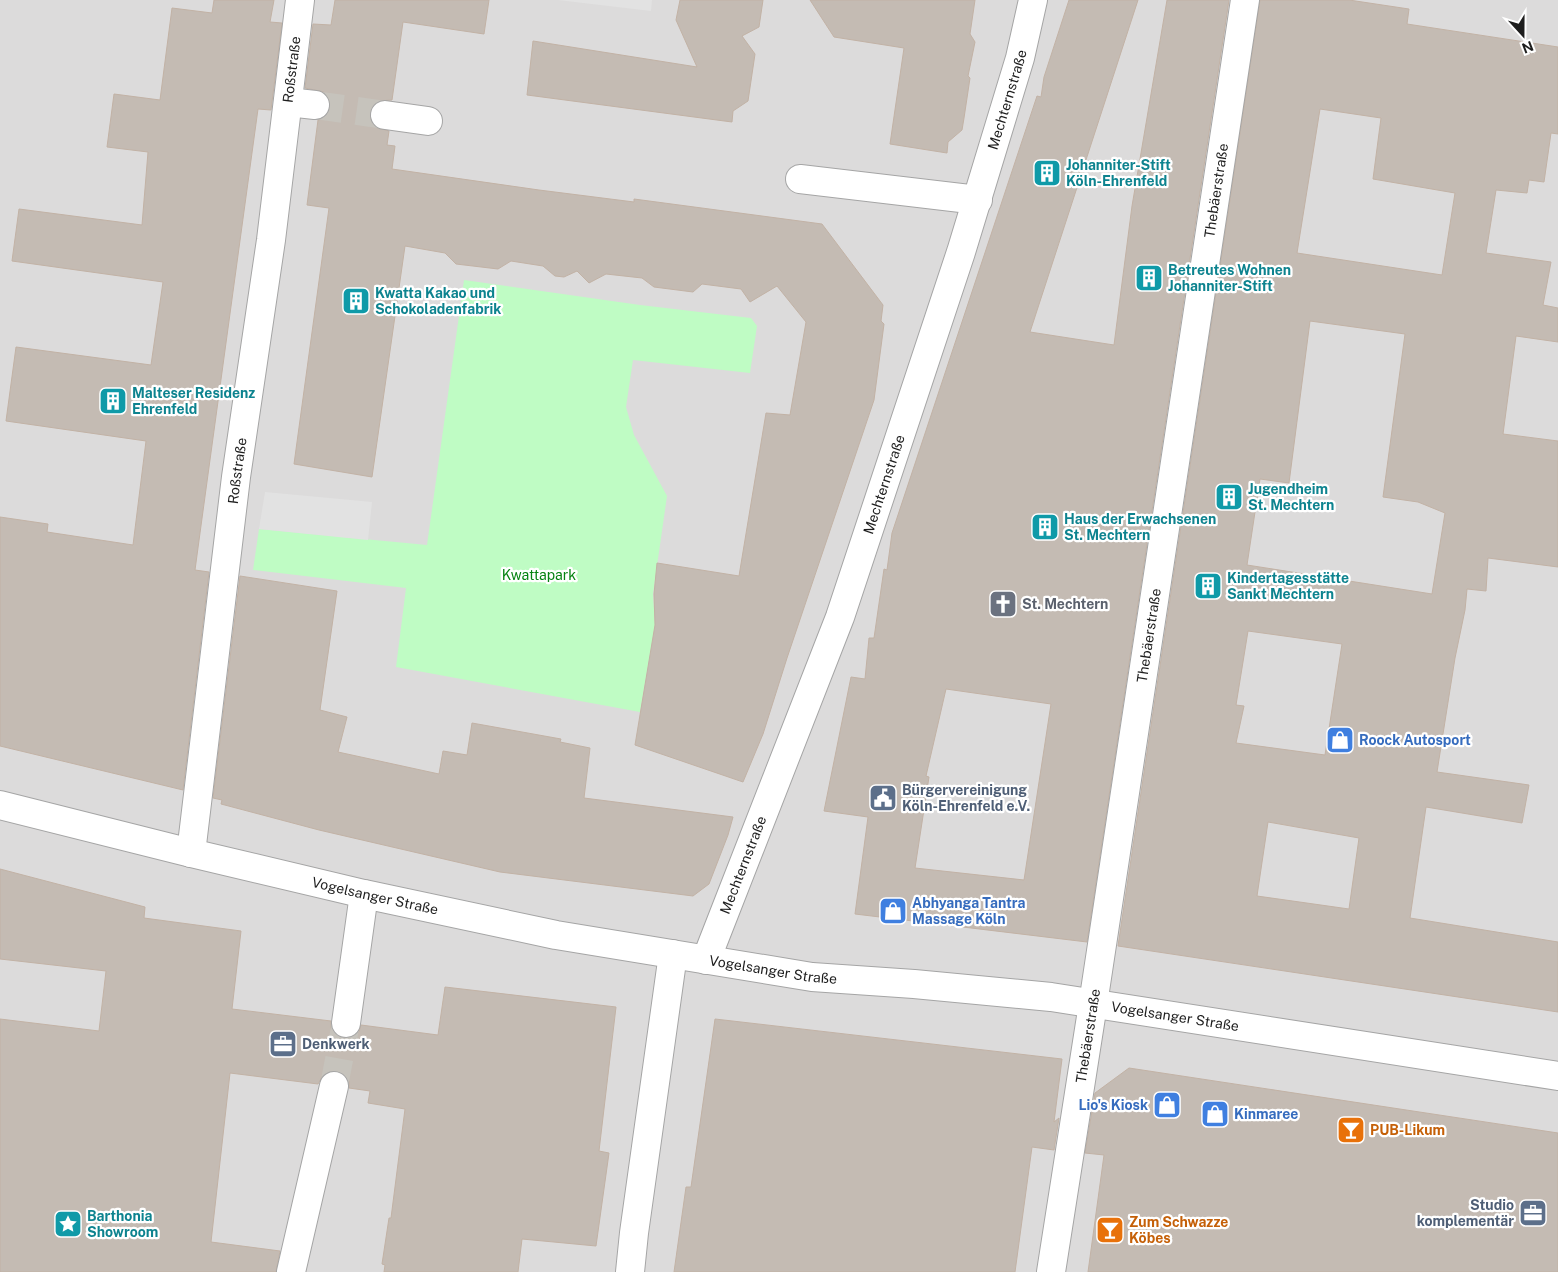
<svg xmlns="http://www.w3.org/2000/svg" width="1558" height="1272" font-family="'Public Sans',sans-serif">
<style>
.residential{fill:#dcdbdb}
.park{fill:#bffcc4}
.parking{fill:#e2e2e2}
.building{fill:#c4bbb3;stroke:#c2b2a5;fill-rule:evenodd}
.lines{fill:none;stroke-linecap:round;stroke-linejoin:round}
.minor-tunnel{stroke:#c6c3bc;stroke-width:28;stroke-dasharray:28 14;stroke-linecap:butt}
.minor-casing{stroke:#a5a5a5;stroke-width:30}
.minor{stroke:#fff;stroke-width:28}
.labels{text-anchor:middle;dominant-baseline:central;stroke-width:4.5;stroke-linejoin:round;paint-order:stroke}
.street-label{font-size:14px;fill:#1e1e1e;stroke:#fff}
.culture-label{font-size:14px;font-weight:bold;fill:#0d838f;stroke:#fff;text-anchor:start}
.park-label{font-size:14px;fill:#068312;stroke:#fff}
.worship-label{font-size:14px;font-weight:bold;fill:#5b616d;stroke:#fff;text-anchor:start}
.shop-label{font-size:14px;font-weight:bold;fill:#366cbe;stroke:#fff;text-anchor:start}
.service-label{font-size:14px;font-weight:bold;fill:#4e5e75;stroke:#fff;text-anchor:start}
.food-label{font-size:14px;font-weight:bold;fill:#c56008;stroke:#fff;text-anchor:start}
</style>
<rect width="100%" height="100%" fill="#f0ece4"/>
<path class="residential" d="M0,0h1558v1272h-1558z"/>
<path class="park" d="M464,280l176,25 111,13 6,8 -7,47 -117,-13 -7,47 8,28 33,61 -14,98 2,31 -15,87 -244,-45 10,-79 -153,-18 6,-41 168,16z"/>
<path class="parking" d="M558,0h94l-1,11z
M265,492l107,10 -4,38 -109,-11z"/>
<path class="building" d="M214,0h60l-4,22 12,1 -11,87 -13,-1 -58,424 -5,37 14,2 -26,218 -183,-44v-229l48,7 -1,8 86,13 13,-104 -140,-20 10,-74 135,18 12,-83 -151,-21 7,-52 123,16 6,-73 -41,-5 7,-53 46,6 12,-92 40,5z
M335,0h154l-5,34 -81,-12 -11,78 -13,1 -7,5 -2,7v7l5,7 14,4 -2,14 8,1 -3,23 147,21 95,12v-3l188,25 61,81 -2,16 3,3 -10,76 -87,258 -24,76 -20,48 -108,-37 20,-120 -1,-31 3,-31 82,13 27,-163 24,2 16,-93 -29,-36 -27,16 -9,-13 -39,-5 -9,8 -39,-5 -12,-9 -36,-4 -17,9 -12,-12 -13,6 -9,-1 -12,-10 -32,-5 -13,8 -42,-5 -11,-11 -40,-7 -33,231 -78,-13 35,-256 -22,-3 11,-85 4,-1 6,-5 3,-8 -2,-7 -5,-7 -19,-4 8,-64 18,1z
M680,0h83l-4,27 -17,9 13,18 -7,47 -15,10 -1,11 -205,-27 6,-54 164,26 -21,-47z
M810,0h165l-5,34 5,8 -7,34 2,2 -6,40 -2,12 -14,12 -1,11 -57,-9 14,-96 -70,-11z
M1069,0h69l-108,332 84,13 18,-139 35,-206h62l-142,942 -232,-28 13,-97 -44,-6 27,-134 14,2 4,-41h5l10,-69 3,1 5,-37 145,-437 4,1 3,-20zM946,689l105,15 -27,176 -109,-12 14,-91 -3,-1z
M1260,0h89l60,9 -2,15 151,23v87l-7,-1 -7,49 -15,-2 -2,13 -31,-3 -10,63 65,9 -8,43 15,3v34l-42,-6 -13,98 55,7v126l-70,-9 -2,33 -19,-2 -2,21 -10,48 -18,114 92,13 -7,38 -96,-16 -16,111 148,24v70l-440,-66zM1320,109l61,9 -8,61 82,14 -13,82 -145,-22zM1310,321l95,13 -22,163 35,5 27,11 -13,81 -185,-29 13,-86 29,4zM1248,631l94,13 -17,111 -89,-12 8,-37 -8,-1zM1268,822l91,16 -10,71 -92,-13z
M240,576l97,15 -17,119 27,7 -9,35 101,22 4,-23 24,4 5,-32 89,16 -1,3 30,6 -6,50 149,19 -5,18 -19,49 -16,12 -193,-24 -181,-42 -98,-26 1,-4 -9,-2z
M0,869l145,38 -1,11 97,13 -9,78 99,12v7l5,7 7,3 9,-1 7,-5 2,-7 77,10 7,-48 171,20 -17,144 10,2 -13,93 -74,-7 -4,33h-134l1,-7 -3,-1 7,-46h2l14,-109 -37,-6 2,-12 -21,-3v-7l-4,-6 -8,-4h-7l-7,4 -5,9 -88,-11 -19,169 69,9 -4,21h-276v-253l99,12 7,-60 -106,-12z
M715,1019l347,40 -8,63 5,-4 -5,32 -22,-3 -17,125h-341l12,-85h5z
M1129,1068l429,65v139h-470l16,-117 -19,-2 10,-60z"/>
<g class="lines">
<path class="minor-tunnel" d="M315,105l70,10
M334,1086l12,-63"/>
<defs>
<g id="minor">
<path d="M288,102l27,3"/>
<path d="M385,115l43,6"/>
<path d="M800,179l178,21"/>
<path id="s1" d="M0,805l191,48 173,41 192,41 256,42 102,7 137,13 507,79"/>
<path id="s2" d="M191,853l45,-376 35,-237 29,-240"/>
<path id="s3" d="M706,960l134,-343 121,-365 59,-194 13,-58"/>
<path d="M346,1023l18,-129"/>
<path d="M291,1272l43,-186"/>
<path d="M630,1272l4,-39 39,-279"/>
<path id="s4" d="M1051,1272l42,-268 152,-1004"/>
</g>
</defs>
<use href="#minor" class="minor-casing"/>
<use href="#minor" class="minor"/>
</g>
<defs>
<symbol id="building-square" viewBox="-11 -11 22 22"><rect x="-9" y="-9" width="18" height="18" rx="4" fill="#0f9aa8" stroke="#fff"/><path d="M-4-6H4V6H1V3H-1V6H-4ZM-2.5-4.3h1.7v1.8h-1.7ZM.8-4.3h1.7v1.8H.8ZM-2.5-1h1.7V.8h-1.7ZM.8-1h1.7V.8H.8Z" fill="#fff"/></symbol>
<symbol id="church-square" viewBox="-11 -11 22 22"><rect x="-9" y="-9" width="18" height="18" rx="4" fill="#6b7280" stroke="#fff"/><path d="M-1.2-6h2.4v3.5h3.3v2.4h-3.3V6h-2.4V-.1h-3.3v-2.4h3.3Z" fill="#fff"/></symbol>
<symbol id="shop-square" viewBox="-11 -11 22 22"><rect x="-9" y="-9" width="18" height="18" rx="4" fill="#3f7fe0" stroke="#fff"/><path d="M-5-2.5h2.3a2.7 3.5 0 0 1 5.4 0H5L5.5 6h-11ZM-1.5-2.5h3a1.5 2.3 0 0 0-3 0Z" fill="#fff"/></symbol>
<symbol id="civic-square" viewBox="-11 -11 22 22"><rect x="-9" y="-9" width="18" height="18" rx="4" fill="#5c6f8a" stroke="#fff"/><path d="M-.6-6.5H3V-4.5H.6V-3L4-1V1h2V6H-6V1h2V-1L-.6-3ZM-1.2 2.5V6h2.4V2.5Z" fill="#fff"/></symbol>
<symbol id="office-square" viewBox="-11 -11 22 22"><rect x="-9" y="-9" width="18" height="18" rx="4" fill="#5c6f8a" stroke="#fff"/><path d="M-6-3h4V-5.5h4V-3h4V5H-6ZM-1-4.5V-3h2v-1.5ZM-6 0V1H6V0Z" fill="#fff"/></symbol>
<symbol id="bar-square" viewBox="-11 -11 22 22"><rect x="-9" y="-9" width="18" height="18" rx="4" fill="#e8710a" stroke="#fff"/><path d="M-6-5H6L.8 .8V4.5H3.5V6h-7V4.5H-.8V.8Z" fill="#fff"/></symbol>
<symbol id="sight-square" viewBox="-11 -11 22 22"><rect x="-9" y="-9" width="18" height="18" rx="4" fill="#0f9aa8" stroke="#fff"/><path d="M0-6L1.8-2.2L6-1.7L2.9 1.2L3.7 5.4L0 3.3L-3.7 5.4L-2.9 1.2L-6-1.7L-1.8-2.2Z" fill="#fff"/></symbol>
</defs>
<g fill-rule="evenodd">
<use href="#building-square" x="1031" y="157" width="32" height="32"/>
<use href="#building-square" x="1133" y="262" width="32" height="32"/>
<use href="#building-square" x="340" y="285" width="32" height="32"/>
<use href="#building-square" x="97" y="385" width="32" height="32"/>
<use href="#building-square" x="1213" y="481" width="32" height="32"/>
<use href="#building-square" x="1029" y="511" width="32" height="32"/>
<use href="#building-square" x="1192" y="570" width="32" height="32"/>
<use href="#church-square" x="987" y="588" width="32" height="32"/>
<use href="#shop-square" x="1324" y="724" width="32" height="32"/>
<use href="#civic-square" x="867" y="782" width="32" height="32"/>
<use href="#shop-square" x="877" y="895" width="32" height="32"/>
<use href="#office-square" x="267" y="1028" width="32" height="32"/>
<use href="#shop-square" x="1151" y="1089" width="32" height="32"/>
<use href="#shop-square" x="1199" y="1098" width="32" height="32"/>
<use href="#bar-square" x="1335" y="1114" width="32" height="32"/>
<use href="#office-square" x="1517" y="1197" width="32" height="32"/>
<use href="#sight-square" x="52" y="1208" width="32" height="32"/>
<use href="#bar-square" x="1094" y="1214" width="32" height="32"/>
</g>
<g class="labels">
<g class="street-label">
<text stroke="none"><textPath href="#s2" startOffset="790">Roßstraße</textPath></text>
<text stroke="none"><textPath href="#s3" startOffset="912">Mechternstraße</textPath></text>
<text stroke="none"><textPath href="#s4" startOffset="1094">Thebäerstraße</textPath></text>
<text stroke="none"><textPath href="#s2" startOffset="385">Roßstraße</textPath></text>
<text stroke="none"><textPath href="#s3" startOffset="508">Mechternstraße</textPath></text>
<text stroke="none"><textPath href="#s4" startOffset="644">Thebäerstraße</textPath></text>
<text stroke="none"><textPath href="#s3" startOffset="102">Mechternstraße</textPath></text>
<text stroke="none"><textPath href="#s1" startOffset="386">Vogelsanger Straße</textPath></text>
<text stroke="none"><textPath href="#s1" startOffset="791">Vogelsanger Straße</textPath></text>
<text stroke="none"><textPath href="#s1" startOffset="1196">Vogelsanger Straße</textPath></text>
<text stroke="none"><textPath href="#s4" startOffset="239">Thebäerstraße</textPath></text>
</g>
<g class="culture-label">
<text x="1066" y="165">Johanniter-Stift<tspan x="1066" dy="16">Köln-Ehrenfeld</tspan></text>
<text x="1168" y="270">Betreutes Wohnen<tspan x="1168" dy="16">Johanniter-Stift</tspan></text>
<text x="375" y="293">Kwatta Kakao und<tspan x="375" dy="16">Schokoladenfabrik</tspan></text>
<text x="132" y="393">Malteser Residenz<tspan x="132" dy="16">Ehrenfeld</tspan></text>
<text x="1248" y="489">Jugendheim<tspan x="1248" dy="16">St. Mechtern</tspan></text>
<text x="1064" y="519">Haus der Erwachsenen<tspan x="1064" dy="16">St. Mechtern</tspan></text>
<text x="1227" y="578">Kindertagesstätte<tspan x="1227" dy="16">Sankt Mechtern</tspan></text>
<text x="87" y="1216">Barthonia<tspan x="87" dy="16">Showroom</tspan></text>
</g>
<g class="park-label">
<text x="539" y="575">Kwattapark</text>
</g>
<g class="worship-label">
<text x="1022" y="604">St. Mechtern</text>
</g>
<g class="shop-label">
<text x="1359" y="740">Roock Autosport</text>
<text x="912" y="903">Abhyanga Tantra<tspan x="912" dy="16">Massage Köln</tspan></text>
<text x="1148" y="1105" text-anchor="end">Lio's Kiosk</text>
<text x="1234" y="1114">Kinmaree</text>
</g>
<g class="service-label">
<text x="902" y="790">Bürgervereinigung<tspan x="902" dy="16">Köln-Ehrenfeld e.V.</tspan></text>
<text x="302" y="1044">Denkwerk</text>
<text x="1514" y="1205" text-anchor="end">Studio<tspan x="1514" dy="16">komplementär</tspan></text>
</g>
<g class="food-label">
<text x="1370" y="1130">PUB-Likum</text>
<text x="1129" y="1222">Zum Schwazze<tspan x="1129" dy="16">Köbes</tspan></text>
</g>
</g>
<g transform="translate(1523 35) rotate(159)" stroke="#ffffff" stroke-width="4" paint-order="stroke">
<path d="M0-4L9 19L0 12L-9 19Z" fill="#1e1e1e"/>
<text y="-8" font-size="14" font-weight="bold" text-anchor="middle" fill="#1e1e1e">N</text>
</g>
</svg>
